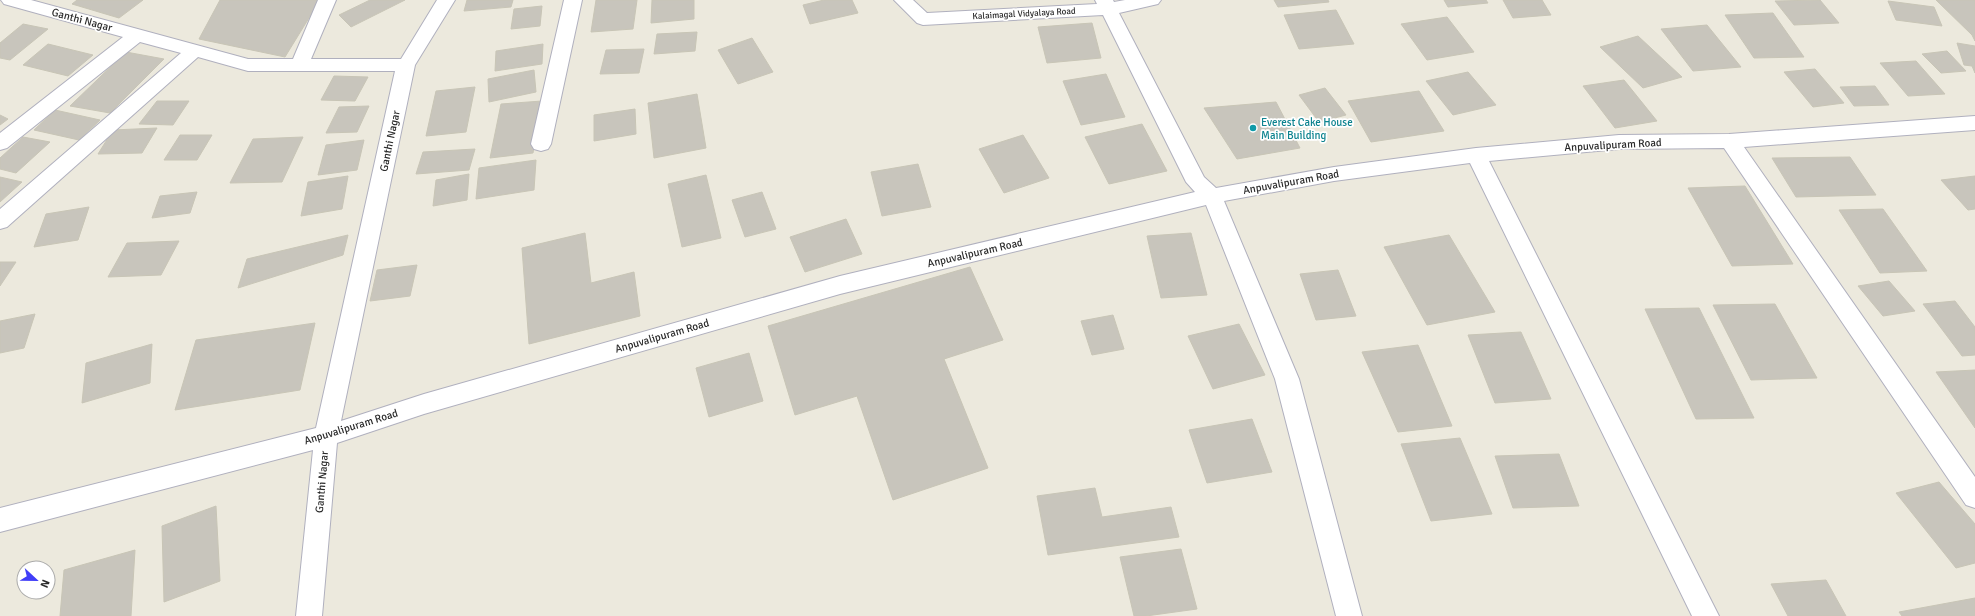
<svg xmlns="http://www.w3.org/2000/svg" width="1975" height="616" font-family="Signika,sans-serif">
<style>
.building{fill:#c8c5bc;stroke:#c8c5b6}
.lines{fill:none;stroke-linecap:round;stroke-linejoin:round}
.street-casing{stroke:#b0b0be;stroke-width:2}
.street{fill:#fff;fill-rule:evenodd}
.culture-dot{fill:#0f9aa8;stroke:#fff;stroke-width:1.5}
.labels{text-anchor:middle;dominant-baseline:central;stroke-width:3.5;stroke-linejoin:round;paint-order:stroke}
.far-street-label{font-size:9px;fill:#2a2a2a;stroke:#fff}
.street-label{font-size:11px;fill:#2a2a2a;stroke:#fff}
.culture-label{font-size:11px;fill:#0d838f;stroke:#fff;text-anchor:start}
</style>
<rect width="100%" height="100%" fill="#ece9dd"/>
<path class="building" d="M77,0h66l-24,18 -47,-14z
M220,0h100l-35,57 -86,-18z
M370,0h35l-54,27 -12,-12z
M467,0h46l-2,7 -47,4z
M596,0h41l-4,29 -42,3z
M652,0h42v19l-43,4z
M824,0h28l6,13 -48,11 -7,-19z
M1274,0h54l1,2 -51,5z
M1444,0h42l2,3 -40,4z
M1503,0h39l9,15 -38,3z
M1820,0l19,23 -45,2 -19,-24z
M1936,0h39v41l-3,-6z
M1888,1l46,6 8,19 -46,-6z
M542,6l-2,20 -29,3 3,-20z
M1336,10l18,34 -55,5 -15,-34z
M1773,13l31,44 -50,1 -29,-43z
M1447,17l27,35 -47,8 -26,-36z
M1092,23l9,35 -54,5 -9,-36z
M23,24l25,5 -38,31 -10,-2v-15z
M1707,25l34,42 -48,4 -32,-42z
M697,32l-2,19 -41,3 3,-20z
M1638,36l44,41 -39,11 -43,-41z
M752,38l21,34 -35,12 -20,-34z
M1957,43l18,3v27l-3,-7 -8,-1z
M48,44l45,11 -25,21 -45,-11z
M543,44l-1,20 -47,7 1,-20z
M644,49l-5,24 -39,1 6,-24z
M1947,51l19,20 -25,2 -19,-19z
M126,52l38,7 -54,54 -40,-7z
M1916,61l29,33 -37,2 -28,-33z
M1815,69l29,34 -31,4 -29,-35z
M534,70l2,22 -47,10 -1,-23z
M1468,72l28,33 -43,10 -27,-34z
M1106,74l19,43 -44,8 -18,-44z
M334,76l34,1 -13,24 -34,-1z
M1624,80l33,41 -42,7 -32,-42z
M1875,86l14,19 -35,1 -14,-19z
M475,87l-9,45 -40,4 10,-45z
M1325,88l21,27 -27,7 -20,-27z
M1419,91l25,40 -73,11 -23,-41z
M697,94l9,54 -52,10 -6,-55z
M157,101h32l-16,24 -34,-1z
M542,101l-9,52 -43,5 11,-54z
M1276,102l24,46 -63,11 -33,-51z
M369,106l-12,26 -31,1 13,-26z
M635,109l1,25 -42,7v-26z
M55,110l45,10 -21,20 -45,-10z
M0,115l8,4 -8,6z
M1142,124l25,47 -58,13 -24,-47z
M157,128l-15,25 -44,1 15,-24z
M180,135h32l-15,25h-33z
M1023,135l26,43 -45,15 -25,-44z
M23,137l27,5 -34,31 -16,-4v-11z
M303,137l-21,45 -52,1 23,-44z
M364,140l-7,30 -39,5 8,-30z
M475,149l-6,21 -53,4 7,-22z
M1850,157l26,38 -80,2 -24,-39z
M536,160l-2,30 -58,9 3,-31z
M918,164l13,43 -49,9 -11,-44z
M469,174l-2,26 -34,6 3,-26z
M706,175l15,63 -39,9 -14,-63z
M348,176l-6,33 -41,7 7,-34z
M1975,176v33l-7,1 -27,-30z
M0,177l22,5 -22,20z
M1745,186l48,78 -61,2 -44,-78z
M197,192l-7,21 -38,5 8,-22z
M762,192l14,37 -31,8 -13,-37z
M89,207l-11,33 -44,7 12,-33z
M1883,209l44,62 -47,2 -41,-63z
M846,219l16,35 -57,18 -15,-35z
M585,233l6,50 43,-11 6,44 -111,28 -7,-96z
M1191,233l16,62 -46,3 -14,-62z
M348,235l-5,20 -105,33 9,-29z
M1449,235l46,77 -68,13 -43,-78z
M179,241l-18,34 -53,2 19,-34z
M0,262h16l-16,24z
M417,265l-7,31 -40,5 7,-31z
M970,267l33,73 -59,19 44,109 -95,32 -36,-104 -62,19 -27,-89z
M1338,270l18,46 -40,4 -16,-46z
M1889,281l26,30 -32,5 -25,-30z
M1955,301l20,26v28l-13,1 -39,-52z
M1775,304l42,74 -66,2 -38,-75z
M1699,308l55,110 -58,1 -51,-110z
M35,314l-11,34 -24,5v-32z
M1113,315l11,34 -32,6 -11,-34z
M315,323l-15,67 -125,20 21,-70z
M1239,324l26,51 -52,14 -25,-53z
M1521,332l30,67 -56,4 -27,-68z
M152,344l-2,39 -68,20 4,-40z
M1418,345l34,81 -54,6 -36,-80z
M749,353l14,48 -54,16 -13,-49z
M1975,370v58l-39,-56z
M1252,419l20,53 -65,11 -18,-53z
M1460,438l32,76 -61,7 -30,-77z
M1559,454l20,52 -66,2 -18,-52z
M1939,482l36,42v39l-19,5 -60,-75z
M1095,488l7,29 69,-10 8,30 -131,18 -11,-59z
M216,506l4,75 -56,21 -2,-76z
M1181,549l16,60 -51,7h-12l-14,-59z
M135,550l-4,66h-71l4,-46z
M1826,580l20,36h-58l-17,-32z
M1975,598v18h-73l-3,-4z"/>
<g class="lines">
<defs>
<path id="street" d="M1,0h30l217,59h45l25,-59h18l-25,59h90l36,-59h18l-40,65 -74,356 83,-27 416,-118 355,-84 -9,-10 -83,-167 -180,10 -6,-2 -23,-23h19l14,13 170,-9 -2,-4h18l1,2 11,-2h36l-3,4 -39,9 85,164 12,11 118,-21 142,-19 143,-13 110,-1 246,-18v14l-231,17 231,330v31l-9,-3 -242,-357 -105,1 -130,12 230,455h-27l-222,-453 -136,18 -110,20 75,178 63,237h-26l-61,-237 -69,-174 -366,89 -416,120 -87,29 -15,173h-26l17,-166 -313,82v-24l316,-80 79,-357h-147l-50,-14 -191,170 -7,2v-20l181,-156 -41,-11 -133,106 -7,2v-17l123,-96 -119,-33z
M564,0h18l-31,144 -3,5 -7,2 -7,-2 -3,-5z"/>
</defs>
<use href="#street" class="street-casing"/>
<use href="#street" class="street"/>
</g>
<circle class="culture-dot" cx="1253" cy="128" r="4"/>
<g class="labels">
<g class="far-street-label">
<text transform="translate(1024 14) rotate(-3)">Kalaimagal Vidyalaya Road</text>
</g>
<g class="street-label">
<text transform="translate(82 20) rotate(15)">Ganthi Nagar</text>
<text transform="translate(390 141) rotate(-78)">Ganthi Nagar</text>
<text transform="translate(1613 145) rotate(-3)">Anpuvalipuram Road</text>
<text transform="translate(1291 182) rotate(-10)">Anpuvalipuram Road</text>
<text transform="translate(975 253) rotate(-13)">Anpuvalipuram Road</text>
<text transform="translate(662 336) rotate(-16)">Anpuvalipuram Road</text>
<text transform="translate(351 427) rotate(-17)">Anpuvalipuram Road</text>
<text transform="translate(322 482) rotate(-85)">Ganthi Nagar</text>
</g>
<g class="culture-label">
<text x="1261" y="122">Everest Cake House<tspan x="1261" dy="13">Main Building</tspan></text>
</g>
</g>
<g transform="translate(36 580) rotate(112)"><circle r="19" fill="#ffffff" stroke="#aaaaaa"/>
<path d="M0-3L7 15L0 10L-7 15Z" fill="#413ef8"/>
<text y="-6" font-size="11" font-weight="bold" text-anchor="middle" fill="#2a2a2a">N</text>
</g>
</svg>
